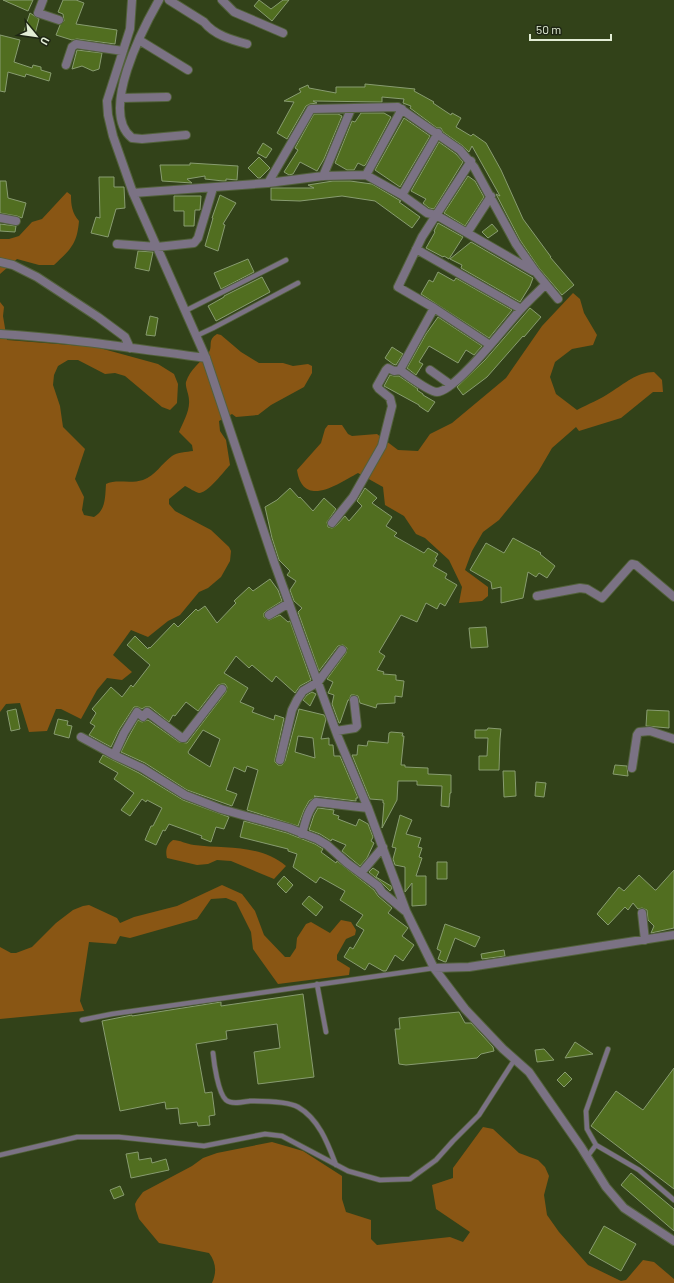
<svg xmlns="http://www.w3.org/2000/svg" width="674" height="1283" font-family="Barlow,sans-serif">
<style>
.green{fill:#895614}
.building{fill:#516e20;stroke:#889c70;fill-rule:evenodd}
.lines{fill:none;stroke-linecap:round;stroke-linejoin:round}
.lane-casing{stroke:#52613b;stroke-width:6}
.street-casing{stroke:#52613b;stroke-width:10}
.lane{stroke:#7b7284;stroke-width:4.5}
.street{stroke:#7b7284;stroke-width:8}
</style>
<rect width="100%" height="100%" fill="#324219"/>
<path class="green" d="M67,192l4,3c0,10 1,18 8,26 -2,23 -8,28 -25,44h-15l-22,-6 -17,15v-35h9l10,-3 13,-14 10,-3z
M573,293l7,6 4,14 13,22 -4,10 -21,4 -17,13 -5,15 6,17 21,16c11,-6 24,-11 34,-18 13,-8 26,-20 43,-20l8,8 1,12h-10l-32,26 -42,13 -3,-4 -24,21 -14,24 -39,48 -16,12 -11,19 -7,19 23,17v9l-6,5 -23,2 3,-16 -13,-27 -24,-22 -9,-4 -12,-18 -19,-11 -2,-18 -25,-14c-20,11 -55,36 -61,-3l24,-27 4,-14 3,-4h14l6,9 4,2 25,-2 21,16 20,1 12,-17 22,-11 54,-45 36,-52z
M0,302l4,5 -1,9 4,24 89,7 62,17 16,10 4,10 -1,19 -7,7 -8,-3 -37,-31 -10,-3 -10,1 -27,-14h-10l-10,6 -4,9 -1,10 7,21 3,21 22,22 -10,30 9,18 -2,13 2,5 10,2c12,-7 11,-20 12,-33 9,-5 25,0 37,-4 12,-4 19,-17 29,-24 5,-4 15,-4 21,-5l-1,-6 -13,-13c4,-10 11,-21 10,-32 0,-6 -4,-13 -3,-18 4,-13 15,-20 23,-30 4,-6 -2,-12 8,-18l4,1 20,17 18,11h24l10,3 15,-2 4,2v7l-8,14 -33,18 -13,10 -22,2 -4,-3 -13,7 1,10 6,9 4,25c-6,6 -22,28 -31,28 -4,-1 -10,-5 -14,-7l-16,13v5l6,7 36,19 18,17 2,4 -1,10 -9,16 -13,11 -9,4 -19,23 -12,6 -20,16 -17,-7 -18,25 19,17 -10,8 -15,-2 -10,12 -16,29 -20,-10h-5l-9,22 -18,1 -9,-29 -14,1 -6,8z
M173,840c7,0 13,4 21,5 31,4 66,-1 92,21l-12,13 -43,-18 -14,-1 -9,4 -11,1 -30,-7c-2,-7 0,-14 6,-18z
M222,885l20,9 13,17 9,24 21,22h5l6,-9 1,-10 9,-14 5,-2 19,11 11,-13 10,2 5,8 -1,5 -9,4 -9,16v5l13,8 -1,7 -71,9 -25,-35 -2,-17 -15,-30 -10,-4 -15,1 -14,20 -67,19 -10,-2 -4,8 -27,-2 -9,59 4,10 -84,8v-72l11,6h5l16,-6 24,-24 17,-13 10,-4 6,-1 28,13 3,5 14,-6 43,-11z
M483,1127l10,2 26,24 19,7 7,7 4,9 -5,19 3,20 12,17 29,33 33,16 5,-1 17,-20 11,2 20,17v4h-462c5,-11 4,-21 -3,-30l-50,-10 -20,-24 -3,-9 -1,-6 2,-4 6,-8 49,-26 11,-8 14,-5 55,-11 31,9 39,25v23l4,13 25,8v19l6,6 73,-8 13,5 7,-10 -34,-23 -4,-24 21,-7v-10z"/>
<path class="building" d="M3,0h30l-5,11z
M63,0h13l8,3 -8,21 41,6 -2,14 -38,-5 -5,1 -16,-5 4,-10 4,-4 -1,-7 -5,-2z
M259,0l12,9 12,-9h6l-17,21 -18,-15z
M30,13l9,6 -4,15 -11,-3z
M0,35l20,5 -6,22 18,6 1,-3 8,2v3l10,3 -2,8 -23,-7 -1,3 -17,-5 -3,20 -5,-1z
M77,50l25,3 -3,16 -6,2 -11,-5 -10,3z
M365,84l50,5 -1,2 20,11 -1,1 18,12 1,-2 9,5 -5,9 15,9 2,-2 13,9 15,27 22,49 28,38h-1l24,28 -12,10 -23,-27 -19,-28 -24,-46 4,2 -28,-50 -3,6 -6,-6 -20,-14 -2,-4h-4l-27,-20 1,-2 -8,-3 1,-4 -22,-2v5l-69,-1 4,2 -7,1 -4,2 -19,33 -10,-6 17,-31 -10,-1 17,-9 -2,-3 9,-4 1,3 27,5v-6h29z
M361,113h23l7,4 -25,47 -2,2 -6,-3 -4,7h-7l-12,-7 17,-42 3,1z
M314,114h24l4,2 -18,43 -7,12 -17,-9 -7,12 -4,1 -5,-3 14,-22 -3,-2z
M404,118l26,18 -30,51 -25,-17z
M439,142l17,12 7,8 -29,47 -5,-1 -6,-5 3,-4 -15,-8z
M263,143l9,6 -6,9 -9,-5z
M259,157l11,11 -10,10h-2l-10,-10z
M190,163l48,3 -1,14 -11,-1v2h-3l-18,-2v-3l-18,3 5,4 -30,-2 -2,-16h30z
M468,176l7,5 9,16 -19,29 -21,-13z
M99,177h15v10h10l1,21 -9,1 -8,28 -17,-4 5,-16 4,1z
M0,181h6l2,17 18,5 -4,15 -5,-2 -17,-3z
M333,181h17l22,3 27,16 2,1 -2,1 21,15 -8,11 -37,-27 -33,-5 -42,5 -29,-1v-12h43l-6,-3z
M220,195l16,8 -13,21 2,1 -7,26 -13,-5 8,-28h-1z
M174,196h27l-1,14h-5l-1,16h-10v-15h-10z
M438,223l25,14 -14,22 -5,-3 -1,1 -17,-9 9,-16 -1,-1z
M0,224l16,2 -1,6 -15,-1z
M492,224l6,7 -10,7 -6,-6z
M471,242l62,36 -3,8 -10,16 -59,-34 1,-3 -12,-6z
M138,251l15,1 -4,19 -14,-3z
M248,259l6,13 -33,17 -7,-16z
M438,272l16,9 2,-3 56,32 -23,28 -68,-44 8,-14 4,2z
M262,277l8,15 -54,29 -8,-15 16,-9v-1z
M530,308l11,9 -17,20 -1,-1 -36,41 -24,18 -6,-8 28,-27z
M150,316l8,2 -3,18 -9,-1z
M438,317l44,29 -8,9 -8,-5 -8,13 -29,-17 -10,16 4,2 -7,11 -9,-7 19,-34z
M392,347l11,7 -7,11 -3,-1 -8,-6z
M390,375l4,1h5l19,13 -1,1 6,4v1l12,7 -7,10 -9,-6v-1l-35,-19z
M290,488l9,10 1,-1 13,14 11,-13 12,11 -9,13 1,5 4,1 4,-2 9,-10 4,5 13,-15 -5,-5 8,-13 12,10 -5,5 20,14 -6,9 11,7 -3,3 30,17 4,-5 10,6 -3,5 2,1 -4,6 14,8 -2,4 12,7 -12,21 -5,-3 -3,6 -11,-6 -9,19 -16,-7 -22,37 6,4 -8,14 7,2 -1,2 13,1v5l8,1 -2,16 -7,-1v7l-18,1 -1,4 -16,-5 -2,-7 -4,-1h-3l-2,5h-1l-8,23h-1l-7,-19 2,-9 -6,-2 5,-11 -6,-3 19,-26 1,-5 -4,-3 -5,1 -19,25 -21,-59 4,-4 -8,-7 -4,-11 6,-9 -9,-6 3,-4 -11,-11 -7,-22 -7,-31 12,-7z
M513,538l28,15 -1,1 15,12 -8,12 -8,-5 -3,4 -8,-5 -5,26 -22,5v-16l-9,2 -1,-7 -21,-12 16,-27 18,10z
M270,579l8,11 4,11 -16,10 -2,2v4l5,3 11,-5 8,7 2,-1 21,59 -11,6 -5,7 -19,-17 -4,6 -20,-17 -3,3 -13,-12 -12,17 24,15 -8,14 14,6 -2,4 22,8 1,-5 9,3 -9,41v3l3,3h4l3,-4 14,-52 25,6 2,4 -5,20 8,-1v7h4l1,11h6l18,42h-2v3l-42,-5 2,1 -7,4 -5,9 -6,16 -51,-16 11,-40 -11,-4 -2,6 -11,-5 -8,23 11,4 -5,12 -45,-16 -42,-27 -24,-11 8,-16 9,-16 4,2 6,-2 31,22 8,1 39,-51 1,-5 -2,-3h-3l-4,1 -20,26 -12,-9 -11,14 -2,-1 -4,7 -19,-15h-5l-3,2 -4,-2h-4l-15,23 -8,17 -22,-12 6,-9 -5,-3 6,-10 -4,-4 19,-22 11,10 9,-12 2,2 17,-22 -23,-20 8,-9 13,13 1,-2 1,1 24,-25 4,4 18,-18 2,2 7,-5 12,17 19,-20 -2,-2 15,-14 4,4zM203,730l17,9 -10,28 -21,-13 -1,-2zM298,736l15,2 2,20 -20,-6z
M486,627l2,20 -17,1 -2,-20z
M312,692l4,2 -6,12 -7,-6 4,-5z
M16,709l4,20 -9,2 -4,-20z
M647,710l22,1v17l-23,-2z
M58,719l10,2 -1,4 5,1 -3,12 -15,-4z
M488,728l13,1 -1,10 -1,31h-20v-14h8l1,-18h-13v-8h12z
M391,732l12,1 -1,3h2l-3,29h4v2l23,1v6l23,1v18h-1l-1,14 -8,-1 1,-20 -25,-1v-4h-19l-1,19 -15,28 2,-25h-1v-3l-13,-1 -18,-44h5l1,-10 9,1 1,-5 20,2 1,-10z
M103,755l36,18 44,27 46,17 -5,12 -8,-2 -5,15 -10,-4 1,-2 -33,-12 -4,7 -2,-1 -7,15 -11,-5 6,-14h2l9,-18 -15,-8 -1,2 -4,-3 -12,17 -9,-6 13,-17 -20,-14 4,-6 -19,-11z
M615,765l12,1 1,10 -15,-2z
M503,771h12l1,25 -12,1z
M536,782l10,1 -2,14 -9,-1z
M318,808l16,2 -1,4 6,2 -1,3 18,7 3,-7 9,5 5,13 -2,4 3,2 -7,15 -7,8 -18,-15 4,-6 -14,-6 -1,2 -11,-7 -11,-4 5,-15z
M400,815l12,5 -6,14 15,4 -3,9 4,1 -3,9 3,1 -6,18h10v29l-14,1v-23l-7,9v-25l-10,-2 -2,-6 3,-11 -4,-1z
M244,821l43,12 28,11 8,5 -2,3 15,11 1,-2 37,29 4,6 14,12 -4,5 20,15 -6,8 12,9 -11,16 -8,-6 -9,16h-3l-14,-8 -4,7 -21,-13 6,-10 3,2 11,-19 -8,-5 7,-10 -23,-15 5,-9 -25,-14 -4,6 -23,-16 4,-13 -9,-3v-2l-48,-12z
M437,862h10v17h-10z
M373,868l6,4 -3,5 15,9 1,2 -2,3 -9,-9 -12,-10z
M674,870v58l-23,5 3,-7 -6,-6 -1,-10 -5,-2 -4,1 -5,-6 -5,7 -3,-3 -17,18 -11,-11 22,-27 5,4 15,-16 16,15h1z
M284,876l9,9 -7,8 -9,-9z
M309,896l14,11 -7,9 -14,-12z
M445,924l35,13 -5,10 -20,-9 -9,24h-1l-7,-3 3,-8 -4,-2z
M504,950l1,6 -23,3 -1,-5z
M303,994l11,83 -56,7 -4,-32 26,-4 -3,-24 -51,7 1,8 -31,5 9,49 7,-1 3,23 -6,1 1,9 -12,1 -1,-4 -17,2 -2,-16 -12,1 -1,-7 -45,9 -18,-90 30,-6v1l89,-14v4z
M459,1012l6,11h6l22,24 1,4 -13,3 -4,4 -71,7 -7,-1 -4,-35h5l-1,-11z
M575,1042l18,12 -28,4z
M544,1049l10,11 -17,2 -2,-12z
M674,1068v121l-83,-63 25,-35 27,19z
M565,1072l7,7 -8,8 -7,-7z
M138,1152l1,8 12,-2 1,5 14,-4 3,11 -38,8 -5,-24z
M631,1173l43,36v22l-53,-46z
M120,1186l4,9 -10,4 -4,-9z
M604,1226l32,18 -15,27 -32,-18z"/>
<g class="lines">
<defs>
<path id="lane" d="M185,311l101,-51
M196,336l17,-8 85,-45
M317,984l9,48
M82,1020l30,-6 322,-46
M213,1053c1,10 5,40 13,47 6,5 17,2 24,1 13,0 37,0 48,6 21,12 30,37 38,58
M596,1145l43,25 35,30
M0,1155l77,-18h42l85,9 61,-12 17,2 66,35 32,9 30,-1 26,-19 17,-19 26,-26 36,-56
M587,1157l9,-12 -9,-16 -1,-18 22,-62"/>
<path id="street" d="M43,0l-5,13 21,7
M132,0l-2,29 -23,72 1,14 5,21 20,57 73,165 68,204 30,83 34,92 30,71 38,103 28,57 31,41 38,40 26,23 52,75 25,40 18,21 50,33
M159,0c-16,28 -60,112 -27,138l10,1 44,-4
M169,0l35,22c10,13 28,18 43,22
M222,0l12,12 49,21
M139,40l49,30
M66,65l6,-18 4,-3 47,7
M121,98l46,-1
M471,161l-49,76 -24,50 36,21 -34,62c7,5 29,22 37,22 18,0 70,-68 84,-83 8,-9 16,-16 24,-24
M366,175l36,-66
M323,176l28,-67
M268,183l55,-7 43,-1 36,20 25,18 9,2 97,56
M133,193l135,-10 43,-74 87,-2 62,43 14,17 42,77 19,27 23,28
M402,195l36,-62
M0,218l16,3
M467,233l24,-37
M117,244l40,3 37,-4 4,-5 15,-50
M416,249l105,60
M0,262l13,3 24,12 61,40 27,20 5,11
M434,308l56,37
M0,334c69,4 138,15 206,24
M430,370l21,15
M332,523l21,-26 29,-51 10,-40 -2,-8 -11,-9 -2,-3 9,-16 2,-2 6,3 6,-1
M537,596l43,-8 7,1 15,9 30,-34 4,1 38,32
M269,615l20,-12
M336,731l19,-3 2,-2 -3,-26
M81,737l33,18 28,13 43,27 36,14 68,19 28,11 10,6 20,18 31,23 4,6 23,19
M114,755l10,-22 13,-21 6,5 4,-5 35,26h2l38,-49
M280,760l12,-50 5,-10 6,-9 15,-9 24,-32
M632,768l5,-33 2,-3 11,-1 24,8
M302,834c3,-11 6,-25 14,-32l52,6
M361,873l22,-26
M642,913l3,27
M434,968l35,-1 205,-32"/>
</defs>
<use href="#lane" class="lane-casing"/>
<use href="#street" class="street-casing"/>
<use href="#lane" class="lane"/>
<use href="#street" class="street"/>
</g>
<g transform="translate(36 36) rotate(119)" stroke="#1e2614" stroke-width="3" paint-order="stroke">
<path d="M0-3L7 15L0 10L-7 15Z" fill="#e2edd5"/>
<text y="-6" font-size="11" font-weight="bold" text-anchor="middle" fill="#e2edd5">U</text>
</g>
<path d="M530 34v6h81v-6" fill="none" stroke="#e2edd5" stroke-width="2"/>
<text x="536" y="34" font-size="12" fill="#e2edd5" stroke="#1e2614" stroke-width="3" paint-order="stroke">50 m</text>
</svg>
